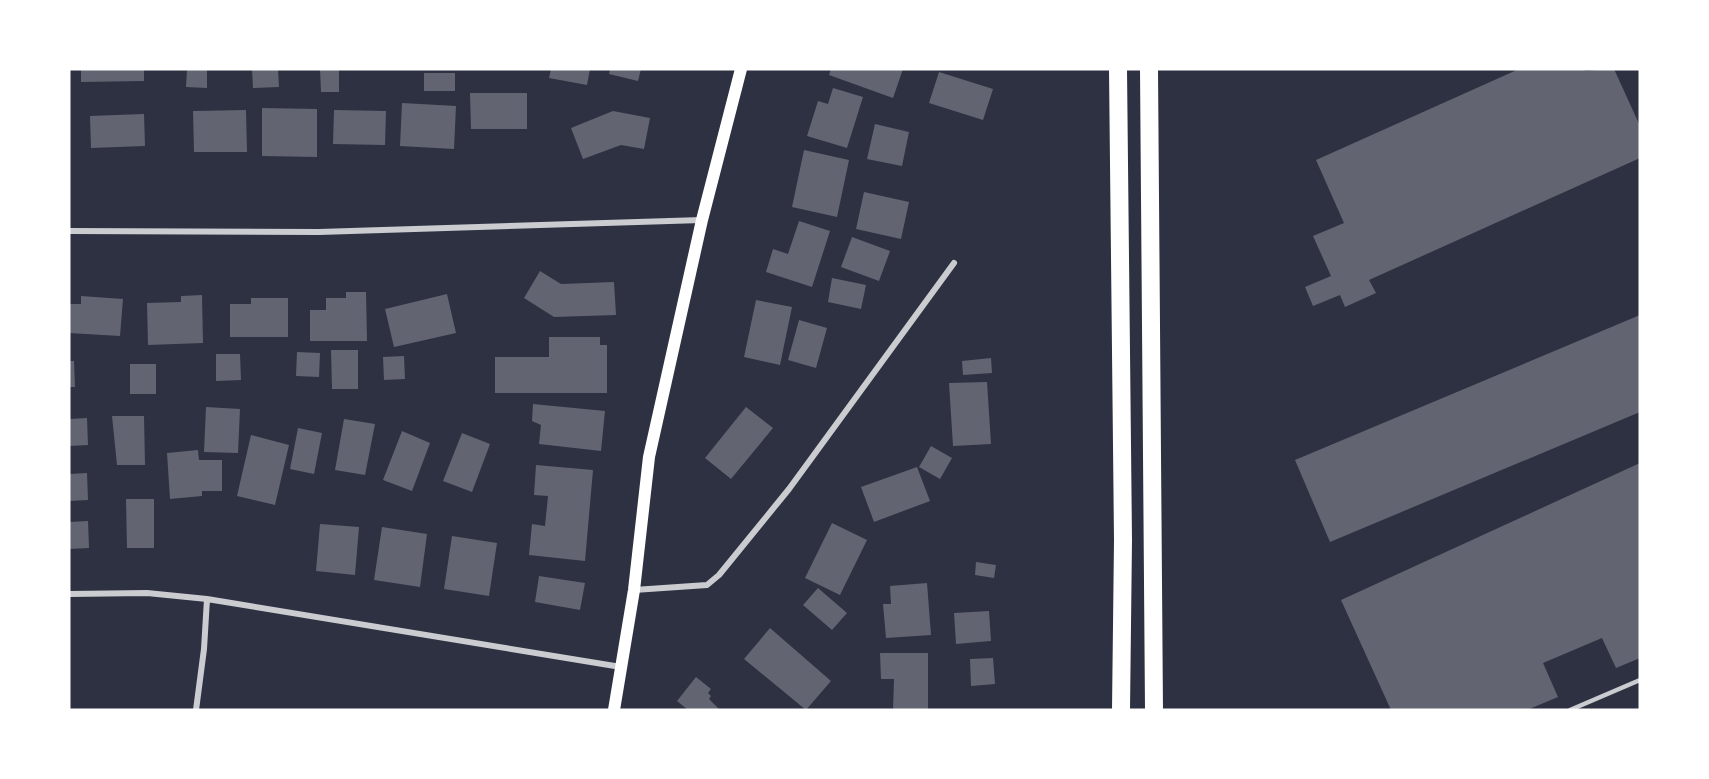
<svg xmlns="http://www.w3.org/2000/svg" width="1709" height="779" font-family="Ubuntu,sans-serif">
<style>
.building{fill:#626471}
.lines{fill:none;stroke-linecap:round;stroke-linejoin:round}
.service{stroke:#caccd0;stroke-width:4.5}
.minor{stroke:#caccd0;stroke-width:6}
.secondary{stroke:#fff;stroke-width:12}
.motorway{stroke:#fff;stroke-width:18}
</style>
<rect width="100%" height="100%" fill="#2d3142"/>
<path class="building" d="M81,69h63v12l-63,1z
M187,69h20v19l-21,-1z
M252,69h26l1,18 -26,1z
M320,69h19v23h-18z
M551,69h39l-3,16 -38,-7z
M610,69h31l-3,12 -29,-7z
M831,69h72l-10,29 -64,-23z
M1519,69h65l1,2 29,-2 26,57v32l-271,122 7,13 -31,14 -5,-12 -27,11 -8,-19 26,-11 -18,-40 31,-13 -28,-63z
M939,72l54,17 -10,31 -54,-17z
M424,73h31v18h-31z
M833,88l30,9 -16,51 -40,-12 11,-35 10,3z
M470,93h57v36h-56z
M402,103l54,3 -2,43 -54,-3z
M262,108l55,1v48l-55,-1z
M246,110l1,42h-53l-1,-41z
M334,110l52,1 -1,34 -52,-1z
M613,111l37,7 -6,31 -23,-4 -38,14 -12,-31z
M144,114l1,32 -54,2 -1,-32z
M875,124l34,8 -7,34 -35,-7z
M804,150l45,10 -12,57 -45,-10z
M864,192l45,10 -8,37 -45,-10z
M799,221l31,10 -18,56 -46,-15 7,-23 15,5z
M852,237l38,14 -11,30 -38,-14z
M540,271l21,13 53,-2 2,33 -62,2 -30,-19z
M832,278l34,7 -5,24 -33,-7z
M346,292h20l1,49h-57v-31h16v-12h20z
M447,294l9,39 -62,14 -9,-38z
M202,295l1,48 -55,2 -1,-42 34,-1v-6z
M81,296l42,3 -3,37 -51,-3v-29h12z
M251,298h37v39h-58v-33h21z
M756,300l36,7 -12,58 -36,-8z
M1640,315v97l-310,130 -35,-82z
M799,320l28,8 -11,40 -28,-8z
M549,337h51v8h7v48h-112v-36h54z
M331,350h27v39h-26z
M297,352l23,1 -1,24 -23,-1z
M216,354h24l1,26 -25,1z
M404,356l1,23 -21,1 -1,-23z
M991,358l1,15 -29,2 -1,-14z
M69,361h5l1,26h-6z
M130,364h26v30h-26z
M987,382l4,62 -38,2 -4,-63z
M533,404l72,7 -4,40 -62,-7 2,-19 -9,-4z
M206,407l34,2 -2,44 -34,-1z
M746,407l27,21 -42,51 -26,-21z
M112,416h32l1,49h-28z
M87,418l1,27 -19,1v-27z
M344,419l31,5 -10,51 -30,-5z
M298,428l24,5 -8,41 -24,-5z
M402,431l28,12 -18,48 -29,-11z
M462,433l28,11 -18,48 -29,-11z
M251,435l38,10 -14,60 -38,-9z
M931,446l21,12 -12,21 -21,-12z
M198,450l1,10h23v31h-20v5l-32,3 -3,-46z
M1640,463v195l-24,10 -14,-30 -59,25 15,34 -31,13h-136l-50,-110z
M536,465l57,5 -8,91 -56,-6 3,-31 13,2 3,-30 -14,-1z
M917,467l13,34 -56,21 -13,-35z
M87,473l1,27 -19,1v-27z
M126,499h28v49h-27z
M88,521l1,27 -20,1v-27z
M832,523l35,17 -27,55 -35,-17z
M320,524l39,3 -4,48 -39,-4z
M382,527l45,7 -7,53 -46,-7z
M452,536l45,7 -8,53 -45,-7z
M976,562l20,3 -2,13 -19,-3z
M539,576l46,7 -5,27 -45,-8z
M927,583l4,52 -45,3 -3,-34h8l-1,-18z
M818,588l29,25 -15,17 -29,-25z
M989,611l2,30 -35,3 -2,-31z
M770,628l61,53 -25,29 -62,-51z
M880,653h48v57h-35l1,-31h-13z
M993,658l2,26 -24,2 -1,-27z
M696,677l15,12 -3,4 3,3 -2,3 11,11h-32l-11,-9z"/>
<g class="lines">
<path class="service" d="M1570,710l70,-30"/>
<path class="minor" d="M69,231l250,1 383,-12
M634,590l73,-5 12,-10 70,-86 165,-226
M69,594l78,-1 60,6 -3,50 -8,61
M207,599l414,68"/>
<path class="secondary" d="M614,710l20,-120 15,-133 53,-237 39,-151"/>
<path class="motorway" d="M1118,69l5,471 -2,170
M1149,69l5,641"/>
</g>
<rect width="1709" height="779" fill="none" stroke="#ffffff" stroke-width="141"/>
</svg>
